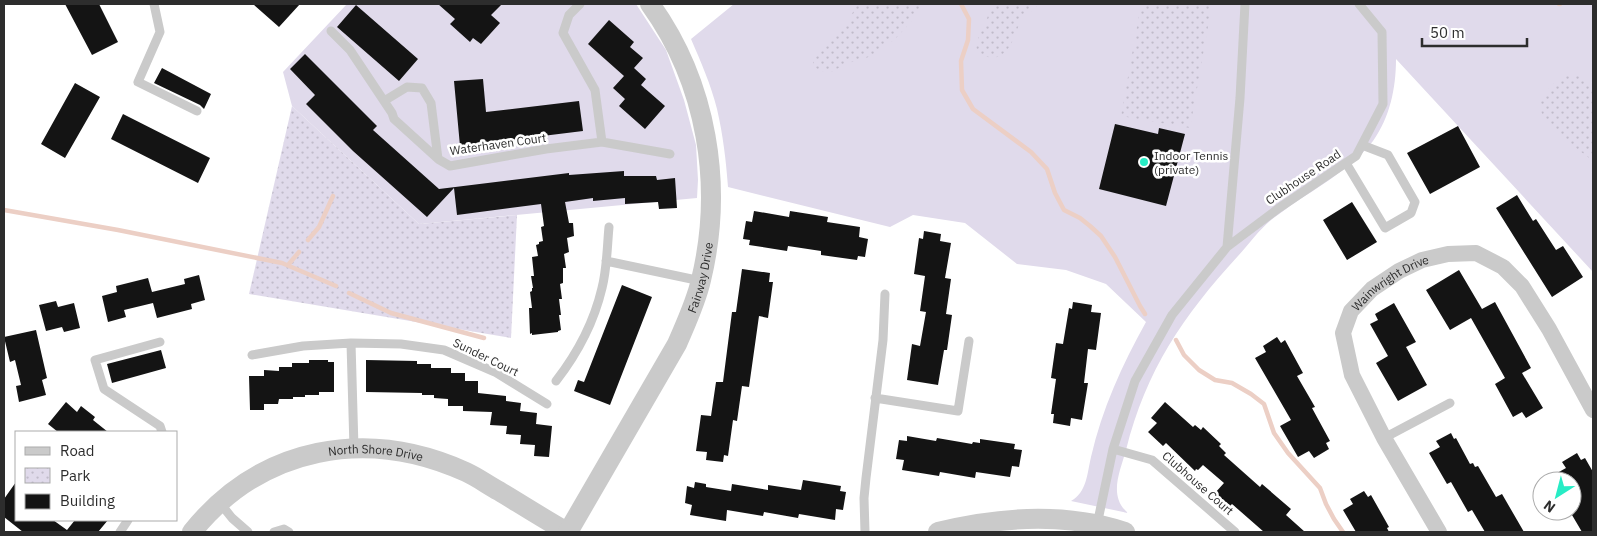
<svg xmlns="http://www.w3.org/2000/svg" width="1597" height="536" font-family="'IBM Plex Sans',sans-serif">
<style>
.grass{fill:#e0daeb}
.park{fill:url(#park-dots)}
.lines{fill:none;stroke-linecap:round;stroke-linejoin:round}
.stream{stroke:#eccfc5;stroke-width:4.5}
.building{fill:#141414}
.service{stroke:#cacaca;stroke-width:9}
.minor{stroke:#cacaca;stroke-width:16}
.tertiary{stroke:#cacaca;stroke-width:20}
.poi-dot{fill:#27ecc5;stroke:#fff;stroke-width:2}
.labels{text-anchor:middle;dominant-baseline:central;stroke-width:5;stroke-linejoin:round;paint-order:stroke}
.street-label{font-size:12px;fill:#2d2d2d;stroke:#fff}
.poi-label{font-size:12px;fill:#2d2d2d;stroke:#fff;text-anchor:start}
</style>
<defs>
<pattern id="park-dots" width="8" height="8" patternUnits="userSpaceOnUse" patternTransform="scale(1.25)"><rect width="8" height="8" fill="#e0daeb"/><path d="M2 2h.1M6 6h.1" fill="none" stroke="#c0bbca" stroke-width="1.8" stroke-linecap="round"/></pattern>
</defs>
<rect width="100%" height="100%" fill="#fff"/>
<path class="grass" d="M347,4h289l30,46 18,50 12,45 2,35 -1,18 -278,26 -127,-118 -9,-34z
M734,4h859v268l-197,-213c0,29 -6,58 -23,82 -21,27 -55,46 -83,65 -6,5 -13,9 -19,14 -12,10 -22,24 -33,36 -55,60 -92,114 -112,194 -6,22 -18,46 2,63l-57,-12c16,-9 16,-27 20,-44 11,-48 31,-92 55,-135l-40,-38 -40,-14 -49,-6 -52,-41 -52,-8 -23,12 -162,-40c-2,-27 -5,-52 -11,-78 -6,-24 -16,-47 -26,-70z"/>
<path class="park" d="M858,4h66l-14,19 -14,15 -17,14 -13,6 -18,5 -17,9 -10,-1 -5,-3 -3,-5 2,-5 27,-28z
M992,4h47c-5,6 -12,10 -17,16 -7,10 -8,23 -16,31 -5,5 -11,8 -18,6 -22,-6 -7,-22 -2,-35 2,-6 3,-12 6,-18z
M1141,4h71l-22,124 -69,-12z
M1572,74l9,2 12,10v75c-13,-11 -54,-37 -53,-56 0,-5 4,-10 7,-14 6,-9 15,-14 25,-17z
M292,106l127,118 98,-9 -6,123 -262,-44z"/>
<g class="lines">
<path class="stream" d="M961,4l8,15 -1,21 -7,21 1,29 11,19 58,43 16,17 8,24 9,17 16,8 10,8 11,10 14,21 25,49 5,8
M1559,4h1
M4,210l114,20 164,33 54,23
M308,240l11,-13 14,-31
M288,265l11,-13
M349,293l42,20 93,25
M1176,340l8,15 15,15 16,10 17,3 19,11 13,10 10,29 14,20 32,35 6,16 8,15 9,13"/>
</g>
<path class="building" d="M65,4h34l19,38 -26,13z
M253,4h47l-21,23z
M438,4h64l-11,11 9,8 -19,21 -8,-6 -3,4 -20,-18 5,-5z
M356,5l62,54 -19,22 -62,-54z
M609,20l25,22 -4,5 13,11 -9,10 12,11 -5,6 24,21 -20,23 -26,-23 6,-7 -12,-11 11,-12 -36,-32z
M305,54l72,72 -4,4 66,59 130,-16v2l55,-4v5h32l1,4 18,-2 2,30 -18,1 -1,-7 -33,2v-6l-32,3v-3l-28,4 4,21h4l1,13 -7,2 2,14 -5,2 2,14h-3v15l-3,1 2,15h-3l2,16h-2l2,15 -3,1v1l-26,3v-2l-2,1 -1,-26h3l-2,-16 2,-1v-3h1l-2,-12h3l-2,-19 6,-1 -2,-11 3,-1v-2l4,-1 -2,-14 3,-1 -3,-22 -84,11 -3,-27 -27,29 -74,-66 -47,-47 9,-9 -25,-26z
M162,68l49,26 -7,15 -4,-4 -46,-22z
M483,79l3,33 93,-11 4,30 -123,15 -6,-65z
M75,83l25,14 -35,61 -24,-14z
M123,114l87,44 -12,25 -87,-44z
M1115,124l43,10 1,-6 26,6 -19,72 -67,-17z
M1458,126l22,41 -50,27 -23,-41z
M1517,195l16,26 3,-2 20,31 7,-4 20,31 -31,20 -56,-89z
M1352,202l25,40 -30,18 -24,-40z
M754,211l35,6 1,-6 38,6 -1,5 33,5 -1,10 9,2 -3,18 -7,-1 -1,4 -36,-5v-4l-33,-5 -1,5 -38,-6 1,-5 -7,-1 3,-18 6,1z
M924,231l17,3 -1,7 11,2 -6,35 6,1 -5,35 6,1 -5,35h-3l-6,35 -31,-5 5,-36 8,2 6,-34 -6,-1 5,-35 -11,-2 5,-36 4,1z
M742,269l28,4 -1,9h4l-5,36 -9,-2 -10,71 -7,-1 -5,35 -4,-1 -5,36 -4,-1 -1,7 -17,-2 1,-8 -11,-1 5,-36 10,1 5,-34h7l9,-70h4z
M1459,270l23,39 13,-7 36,66 -9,5 21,35 -17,10 -4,-6 -9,5 -18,-33 10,-6 -34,-60 -21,12 -24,-40z
M199,275l6,25 -14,4 1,5 -35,9 -4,-15 -29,7 2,7 -18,5 -6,-26 15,-4 -1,-6 32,-8 4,14 33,-8 -1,-5z
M622,285l30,12 -42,108 -36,-14 4,-11 6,2z
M56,301l2,6 16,-4 6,25 -16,4 -2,-5 -16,4 -7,-26z
M1073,302l19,3 -1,7 10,1 -5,37 -8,-1 -4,34h4l-6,37 -11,-2 -1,8 -17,-3 1,-9h-3l5,-35 -5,-1 5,-35 7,1 6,-36 3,1z
M1394,303l22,39 -10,5 21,38 -29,16 -22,-38 12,-7 -18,-32 8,-4 -3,-6z
M36,330l11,48 -5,2 4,15 -27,7 -3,-16 5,-1 -6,-25 -5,2 -6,-25z
M1277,337l4,6 4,-3 18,33 -6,3 18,31 -3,1 18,33 -4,2 3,6 -15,9 -5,-7 -11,6 -18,-31 11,-6 -36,-62 11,-6 -3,-6z
M161,350l5,18 -54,15 -5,-19z
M309,360h19v2h6v30h-15v3h-14v2h-12v2h-14l-1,5h-14v6h-14l-1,-34h15v-6l15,1v-4h13v-4h17z
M366,360l51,1v3h14v4h20v5h14v8h13v12l28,3v5l15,2 -1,8 17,2 -1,11 16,2 -3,31 -15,-1 1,-11 -15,-1 1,-9 -15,-1 1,-8 -17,-1 2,-13 -29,-1v-5h-15v-7l-14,-1v-3h-12v-2l-56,-1z
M66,402l11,10 4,-6 14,11 -2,3 15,12h-50l-10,-8z
M1165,402l28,25 2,-2 6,5 2,-3 18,17 -2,2 7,7 -2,2 36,32 2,-3 29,25 -5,6 19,17h-41l-32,-28 -2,2 -15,-13 9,-10 -21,-18 -5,5 -2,-1 -1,2 -29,-28 -3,3 -15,-14 9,-9 -6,-5z
M1451,433l3,6 2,-1 14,26 3,-1 2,4 3,-1 18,31 6,-3 22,38h-39l-13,-22 -4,2 -17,-30 -4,2 -18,-31 11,-6 -4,-6z
M907,436l29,5 1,-3 35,6 1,-2 7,1v-4l35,5 -1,5 8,1 -3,17 -7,-1 -2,11 -34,-5 -1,6 -35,-6 -1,4 -37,-6 2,-10 -8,-1 3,-19 8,1z
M1577,453l4,7 4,-2 8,14v60h-11l-10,-17v-34h-29l23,-13 -4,-6z
M803,480l38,6 -1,5 6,1 -3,18 -7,-1 -1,11 -36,-6 -1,4 -34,-6 -1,4 -36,-6 -1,11 -36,-6 2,-10 -7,-2 2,-17 7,2 1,-6 11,2v3l25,4 1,-7 36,6v-5l33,5z
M16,482v38h37l14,10 8,-10h33l-10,12h-75l-19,-15v-18z
M1364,491l4,6 3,-2 18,32 -2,1 2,4h-33l-13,-22 10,-6 -3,-5z"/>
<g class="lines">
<path class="service" d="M154,4l6,28 -22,50 59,29
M580,4l-11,11 -6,18 32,57 7,52
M331,31l19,19 42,63 2,6 44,40 12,7 96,-17 56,-7 68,12
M384,101l23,-14 15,1 9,15 7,56
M1346,163l39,65 26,-15 4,-11 -27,-47 -26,-10
M1227,247l13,-149 5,-94
M606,261l95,20
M160,342l-65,18 9,29 56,37 2,6
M351,343l3,105
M252,355l51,-9 48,-3 50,1 43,6 51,22 52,32
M556,381c21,-27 38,-59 46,-93 5,-19 5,-40 7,-61
M875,398l83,13 11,-70
M1384,438l66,-35
M1113,449l39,11 83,72
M220,503l12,15 16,14
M1097,525l16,-76 22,-68 37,-66 55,-68 52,-39 77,-52 27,-52 -1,-72 -23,-28
M120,532l8,-12
M274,532l10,-3 5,3
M865,532l-1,-34 2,-20 17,-138 2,-46"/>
<path class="minor" id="s1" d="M1439,532l-55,-94 -32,-63 -9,-42 8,-22 21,-22 27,-18 23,-11 26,-6 28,-1 27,14 19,19 27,43 44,81"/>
<g class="tertiary">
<path id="s2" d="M192,532c69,-86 175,-105 274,-60 11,5 22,13 33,19 23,14 45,28 68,41"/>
<path id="s3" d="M568,532l109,-188c9,-21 19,-42 24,-64 23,-95 6,-197 -51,-276"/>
<path d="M938,532c61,-15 126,-20 187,0"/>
</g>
</g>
<circle class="poi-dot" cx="1144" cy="162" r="5"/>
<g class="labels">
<g class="street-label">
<text transform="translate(498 144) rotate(-8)">Waterhaven Court</text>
<text transform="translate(1303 177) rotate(-34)">Clubhouse Road</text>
<text stroke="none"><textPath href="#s3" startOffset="288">Fairway Drive</textPath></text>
<text stroke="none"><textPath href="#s1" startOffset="295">Wainwright Drive</textPath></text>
<text transform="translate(486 357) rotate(26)">Sunder Court</text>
<text stroke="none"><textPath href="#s2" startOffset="210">North Shore Drive</textPath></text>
<text transform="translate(1198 483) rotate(41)">Clubhouse Court</text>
</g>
<g class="poi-label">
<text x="1154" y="155">Indoor Tennis<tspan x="1154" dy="14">(private)</tspan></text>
</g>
</g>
<rect width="1597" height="536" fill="none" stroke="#2d2d2d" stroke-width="10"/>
<rect x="15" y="431" width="162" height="90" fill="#ffffff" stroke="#ababab"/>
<rect x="25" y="447" width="25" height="8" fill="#cacaca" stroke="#ababab"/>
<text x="60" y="456" font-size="15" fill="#2d2d2d">Road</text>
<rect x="25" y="468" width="25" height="15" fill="url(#park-dots)" stroke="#ababab"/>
<text x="60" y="481" font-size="15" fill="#2d2d2d">Park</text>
<rect x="25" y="494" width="25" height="15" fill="#141414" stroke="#ababab"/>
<text x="60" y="506" font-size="15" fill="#2d2d2d">Building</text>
<g transform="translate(1557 496) rotate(216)"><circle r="24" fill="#ffffff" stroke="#ababab"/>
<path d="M0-4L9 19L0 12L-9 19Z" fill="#27ecc5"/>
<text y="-8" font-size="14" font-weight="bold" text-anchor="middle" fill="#2d2d2d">N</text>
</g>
<path d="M1422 38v8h105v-8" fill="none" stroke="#2d2d2d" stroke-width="2.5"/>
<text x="1430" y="38" font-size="15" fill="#2d2d2d" stroke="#ffffff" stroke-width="4" paint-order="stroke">50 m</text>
</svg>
